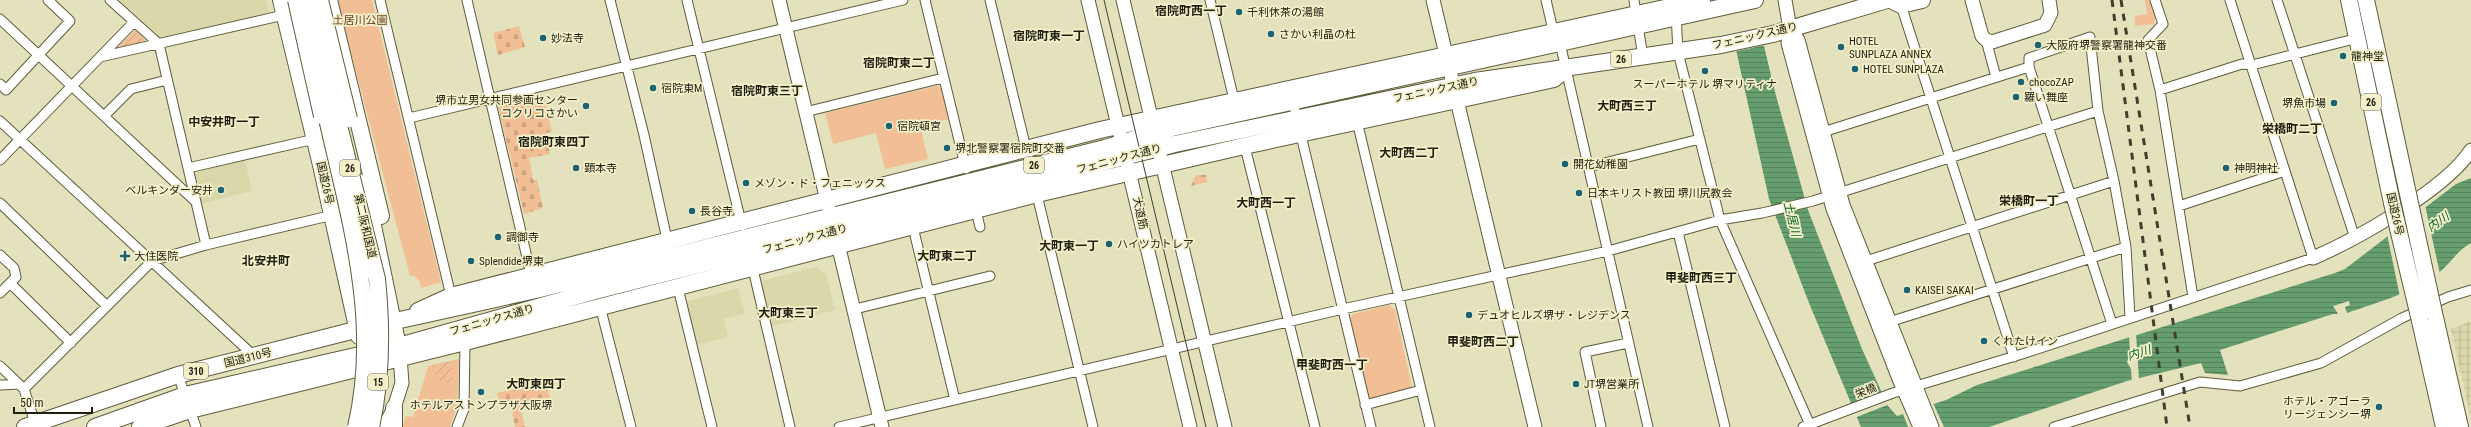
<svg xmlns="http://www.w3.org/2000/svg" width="2471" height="427" font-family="'Roboto Condensed','Noto Sans JP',sans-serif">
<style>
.built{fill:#dad7ab}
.industrial{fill:url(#industrial-grid)}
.green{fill:#f2be95}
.forest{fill:url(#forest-firs)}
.cemetery{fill:url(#cemetery-stones)}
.garden{fill:url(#garden-furrows)}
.water{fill:url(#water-rules)}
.pier{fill:#e4e2bd}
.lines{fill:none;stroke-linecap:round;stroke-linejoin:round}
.street-casing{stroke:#5e5b3a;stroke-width:11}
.secondary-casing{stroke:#5e5b3a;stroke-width:15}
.highway-casing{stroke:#5e5b3a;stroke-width:18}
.street{stroke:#fff;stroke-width:9}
.secondary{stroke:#fff;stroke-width:13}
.highway{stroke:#fff;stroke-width:16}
.tram{stroke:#403f2d;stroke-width:1}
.rail{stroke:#403f2d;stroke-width:3;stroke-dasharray:7 7;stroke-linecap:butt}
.highway-bridge-casing{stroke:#5e5b3a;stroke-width:18;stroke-linecap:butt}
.highway-bridge{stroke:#fff;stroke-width:16}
.poi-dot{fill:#1b6372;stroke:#f2efc9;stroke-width:1.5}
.labels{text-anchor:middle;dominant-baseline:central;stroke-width:3.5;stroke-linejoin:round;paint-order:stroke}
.shield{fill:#f2efc9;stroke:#5f5d48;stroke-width:1}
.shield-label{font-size:10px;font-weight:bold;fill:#201f11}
.poi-label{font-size:11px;fill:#201f11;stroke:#f2efc9;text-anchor:start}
.park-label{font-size:11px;fill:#653e1c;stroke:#f2efc9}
.street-label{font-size:11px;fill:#201f11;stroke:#f2efc9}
.neighbourhood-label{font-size:12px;font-weight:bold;fill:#201f11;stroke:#f2efc9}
.water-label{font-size:12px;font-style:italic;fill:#0d672b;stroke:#f2efc9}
</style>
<defs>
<pattern id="industrial-grid" width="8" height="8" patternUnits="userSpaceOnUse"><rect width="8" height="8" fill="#dad7ab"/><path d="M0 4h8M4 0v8" fill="none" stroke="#bbb892"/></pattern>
<pattern id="forest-firs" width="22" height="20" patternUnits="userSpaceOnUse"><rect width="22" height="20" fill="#f2be95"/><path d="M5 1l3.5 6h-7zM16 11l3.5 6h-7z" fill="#cfa37f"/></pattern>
<pattern id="cemetery-stones" width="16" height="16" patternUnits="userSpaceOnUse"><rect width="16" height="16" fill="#f2be95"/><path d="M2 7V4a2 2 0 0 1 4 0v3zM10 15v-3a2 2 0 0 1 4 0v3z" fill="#cfa37f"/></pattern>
<pattern id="garden-furrows" width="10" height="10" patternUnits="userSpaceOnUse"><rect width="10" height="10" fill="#f2be95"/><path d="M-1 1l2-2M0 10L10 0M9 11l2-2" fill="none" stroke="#cfa37f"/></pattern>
<pattern id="water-rules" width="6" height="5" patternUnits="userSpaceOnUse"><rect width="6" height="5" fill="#669e6f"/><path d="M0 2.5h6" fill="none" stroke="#54805a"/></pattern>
</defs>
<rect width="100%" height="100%" fill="#e4e2bd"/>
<path class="built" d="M119,0h147l3,13 -108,26z
M245,160l7,31 -51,13 -8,-32z
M816,267l10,7 9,36 -65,17 -12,-45z
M738,288l7,26 -21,5 4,18 -32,8 -11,-43z"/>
<path class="industrial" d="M2471,321v97l-20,-89z"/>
<path class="green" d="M337,0h35l69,282 -20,6 -2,-8 -5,-4h-4z
M2145,0h7l4,12 -2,12 -19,2v-10l12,-2z
M937,86l4,2 8,31 -29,7 8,33 -43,10 -9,-36 -43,11 -8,-31z
M1389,305l6,5 17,77 -41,12 -3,-1 -18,-79 3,-5z
M459,359l-2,47 -7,21h-48l4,-11 7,1 15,-51z"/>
<path class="forest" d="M1196,175h10l1,7 -16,4z"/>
<path class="cemetery" d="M519,26l6,21 -27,8 -5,-22z
M544,95l8,37 -6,1 4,21 -21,4 4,22h4l6,28 -19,6 -26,-108 2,-3z
M546,382l4,16 -30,7 5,22h-10l-4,-21 -10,2 -4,-15z"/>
<path class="garden" d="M135,30l13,13 -33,7z
M452,361v18l-5,4 -6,-1 -9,-16z"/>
<path class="water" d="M1725,0h28l22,92 33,118 54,139 26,57 9,10 49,-16 31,-15 358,-112 10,-4 111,-85 15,-6v65c-15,9 -17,16 -29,27 -24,21 -66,33 -95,43l-2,-6 5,-2 -1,-4 -16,5 5,8h-5l-113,36 8,25 -23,-2 -4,-10 -74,18 -138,46h-128l-52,-124 -40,-104z"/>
<path class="pier" d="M1723,0h32l11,45 -33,7z
M2425,205l15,69 -40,23 -13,-63z
M2136,333l3,47 -7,2 -1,-13 -4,-7 3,-10 -1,-17z
M1884,391l6,13 -36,14 -6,-13z
M1933,403l11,24h-36l-5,-13z"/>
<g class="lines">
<defs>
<path id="street" d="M110,0l49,44 47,201
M380,0l71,296
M467,0l65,279
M610,0l34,135 24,109
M687,0l55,226
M925,0l41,169
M990,0l40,165
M1210,0l25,104
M1546,0l7,30 7,13 88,384
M1634,0l9,57
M2155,0l8,24 -15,16 12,50 33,207
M2277,0l78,238
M1901,5l113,352
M1676,13l2,39 42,168 90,205
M0,19l196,183
M1986,40l10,37
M100,57l188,-43
M0,84l6,6 64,-69 -22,-21
M2160,90l82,-26 10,1 106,-27
M1292,98l79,329
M805,112l138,-34
M104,116l27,-27 36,-9
M1356,117l74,310
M409,118l494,-118
M0,121l254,235
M1823,132l206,-65
M1244,143l71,284
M0,160l134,-138
M1588,167l112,-28
M188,168l127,-29
M1036,191l57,236
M0,203l107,103
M2179,206l106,-35
M975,207l5,20
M912,223l43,177
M1678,232l47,195
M0,255l14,13 2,9 -16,16
M1866,261l248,-80
M752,265l38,162
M10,283l61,60
M677,284l35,143
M600,306l31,121
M855,309l135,-33
M1889,322l237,-75
M2112,324l-83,-257v-9l61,-21 8,74 16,70 12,66 4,70
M0,366l24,23 12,37
M178,375l18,52
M0,385l19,-1
M24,389l128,-128 54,-16 127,-30
M1365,405l56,-15
M457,427l7,-18 1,-67
M839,427l504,-118 265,-58 112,-31 42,-7 51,-12 285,-90
M1601,427l-16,-75 43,-9
M1803,427l90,-34 129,-39 291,-96 -83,-258
M2054,427l146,-45 40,4 81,-23 81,-45 46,-21 23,-7"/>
<path id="secondary" d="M779,0l50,209
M1088,0l102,427
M1123,0l102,427
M1433,0l102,427
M1785,0l5,29 -2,14 45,166 66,170 21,48
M1972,0l10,36 4,4 6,2 53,-17 6,-12 -2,-13
M1790,29l8,11 45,165 89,222
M836,236l46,191
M2313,258c44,-19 133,-69 158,-108
M384,427l10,-19 8,-25 -2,-26"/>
<path id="highway" d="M281,0l40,165 38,171
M329,0l52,216
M1891,0l10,5 21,-5
M2349,0l43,203
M2366,0l42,194
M359,182l12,34 29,140
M418,311l33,-15 649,-166 602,-130
M2434,313l26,114
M2420,321l24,106
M394,408v19
M25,427l153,-52 181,-46 177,-39 569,-142 67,-20 583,-128
M95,427l90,-32 214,-49 196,-55 580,-147 300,-63 246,-36 52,-11 114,-34
M140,427l50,-17 275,-68 572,-148 207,-48 310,-67 7,-6"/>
</defs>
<use href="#street" class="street-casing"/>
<use href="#secondary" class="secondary-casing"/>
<use href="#highway" class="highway-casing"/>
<use href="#street" class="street"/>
<use href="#secondary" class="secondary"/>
<use href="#highway" class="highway"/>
<path class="tram" d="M1104,0l102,427"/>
<path class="rail" d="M2112,0l55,427
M2121,0l69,427"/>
<defs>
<path id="highway-bridge" d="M296,0l26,116
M308,0l69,279c5,49 5,99 -6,148
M320,0l29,119
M324,105c23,106 58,212 32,322
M2408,194l26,119
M2392,203l28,118"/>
</defs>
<use href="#highway-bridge" class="highway-bridge-casing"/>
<use href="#highway-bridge" class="highway-bridge"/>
</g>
<g class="poi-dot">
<circle cx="1239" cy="12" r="4"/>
<circle cx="1271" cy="34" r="4"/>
<circle cx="543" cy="38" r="4"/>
<circle cx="2038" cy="45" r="4"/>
<circle cx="1841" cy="47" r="4"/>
<circle cx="2343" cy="56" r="4"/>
<circle cx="1855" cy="69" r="4"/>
<circle cx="1705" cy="71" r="4"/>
<circle cx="2021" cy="82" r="4"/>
<circle cx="653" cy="88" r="4"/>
<circle cx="2016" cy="97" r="4"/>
<circle cx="2334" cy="103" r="4"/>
<circle cx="586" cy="106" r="4"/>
<circle cx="889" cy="126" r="4"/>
<circle cx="947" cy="148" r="4"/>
<circle cx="1565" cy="164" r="4"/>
<circle cx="576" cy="168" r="4"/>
<circle cx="2226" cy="168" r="4"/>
<circle cx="746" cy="183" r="4"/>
<circle cx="221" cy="190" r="4"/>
<circle cx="1579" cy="193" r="4"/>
<circle cx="692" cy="211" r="4"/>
<circle cx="498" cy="237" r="4"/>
<circle cx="1109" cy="244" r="4"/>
<path d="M123 250h4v4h4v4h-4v4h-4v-4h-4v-4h4z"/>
<circle cx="471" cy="261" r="4"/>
<circle cx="1907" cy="290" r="4"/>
<circle cx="1469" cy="315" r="4"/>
<circle cx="1984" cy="341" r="4"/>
<circle cx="1576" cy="384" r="4"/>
<circle cx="481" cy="392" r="4"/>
<circle cx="2379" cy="407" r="4"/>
</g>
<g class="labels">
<g class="shield">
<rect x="1611" y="51" width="20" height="16" rx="3"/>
<rect x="2361" y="94" width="20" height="16" rx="3"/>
<rect x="1024" y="157" width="20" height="16" rx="3"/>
<rect x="340" y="160" width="20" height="16" rx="3"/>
<rect x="184" y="363" width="24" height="16" rx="3"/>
<rect x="368" y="374" width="20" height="16" rx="3"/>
</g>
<g class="shield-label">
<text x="1621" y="59">26</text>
<text x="2371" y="102">26</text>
<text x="1034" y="165">26</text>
<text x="350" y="168">26</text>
<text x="196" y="371">310</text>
<text x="378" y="382">15</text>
</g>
<g class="poi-label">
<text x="1247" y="12">千利休茶の湯館</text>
<text x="1279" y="34">さかい利晶の杜</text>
<text x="551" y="38">妙法寺</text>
<text x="1849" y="41">HOTEL<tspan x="1849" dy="13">SUNPLAZA ANNEX</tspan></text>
<text x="2046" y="45">大阪府堺警察署龍神交番</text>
<text x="2351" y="56">龍神堂</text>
<text x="1863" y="69">HOTEL SUNPLAZA</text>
<text x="2029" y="82">chocoZAP</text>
<text x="1705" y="84" text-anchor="middle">スーパーホテル 堺マリティナ</text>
<text x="661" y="88">宿院東M</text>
<text x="2024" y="97">羅い舞座</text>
<text x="578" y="100" text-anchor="end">堺市立男女共同参画センター<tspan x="578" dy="13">コクリコさかい</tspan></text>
<text x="2326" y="103" text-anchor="end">堺魚市場</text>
<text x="897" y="126">宿院頓宮</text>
<text x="955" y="148">堺北警察署宿院町交番</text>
<text x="1573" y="164">開花幼稚園</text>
<text x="584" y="168">顕本寺</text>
<text x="2234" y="168">神明神社</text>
<text x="754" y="183">メゾン・ド・フェニックス</text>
<text x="213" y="190" text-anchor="end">ベルキンダー安井</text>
<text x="1587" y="193">日本キリスト教団 堺川尻教会</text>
<text x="700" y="211">長谷寺</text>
<text x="506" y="237">調御寺</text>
<text x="1117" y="244">ハイツカトレア</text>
<text x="134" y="256">大住医院</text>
<text x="479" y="261">Splendide堺東</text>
<text x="1915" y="290">KAISEI SAKAI</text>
<text x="1477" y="315">デュオヒルズ堺ザ・レジデンス</text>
<text x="1992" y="341">くれたけイン</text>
<text x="1584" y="384">JT堺営業所</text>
<text x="2371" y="401" text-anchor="end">ホテル・アゴーラ<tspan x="2371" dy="13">リージェンシー堺</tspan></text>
<text x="481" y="405" text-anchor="middle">ホテルアストンプラザ大阪堺</text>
</g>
<g class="park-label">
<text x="360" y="20">土居川公園</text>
</g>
<g class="street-label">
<text transform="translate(1755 36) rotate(-13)">フェニックス通り</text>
<text transform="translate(1436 90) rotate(-12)">フェニックス通り</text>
<text transform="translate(1119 159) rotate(-15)">フェニックス通り</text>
<text transform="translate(325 183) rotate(77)">国道26号</text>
<text transform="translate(1140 213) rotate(77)">大道筋</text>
<text transform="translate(2395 214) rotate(77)">国道26号</text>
<text transform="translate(365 226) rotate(77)">第二阪和国道</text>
<text transform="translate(805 239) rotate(-15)">フェニックス通り</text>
<text transform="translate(492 320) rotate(-16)">フェニックス通り</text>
<text transform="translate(248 358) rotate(-14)">国道310号</text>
<text transform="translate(1866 391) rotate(-22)">栄橋</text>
</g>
<g class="neighbourhood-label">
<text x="1191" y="11">宿院町西一丁</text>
<text x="1049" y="36">宿院町東一丁</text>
<text x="899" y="63">宿院町東二丁</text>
<text x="767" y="91">宿院町東三丁</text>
<text x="1627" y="106">大町西三丁</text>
<text x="224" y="122">中安井町一丁</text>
<text x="2292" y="129">栄橋町二丁</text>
<text x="554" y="142">宿院町東四丁</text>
<text x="1409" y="153">大町西二丁</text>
<text x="2029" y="201">栄橋町一丁</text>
<text x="1266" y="203">大町西一丁</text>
<text x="1069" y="246">大町東一丁</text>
<text x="947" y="256">大町東二丁</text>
<text x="266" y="261">北安井町</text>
<text x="1701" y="278">甲斐町西三丁</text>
<text x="788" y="313">大町東三丁</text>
<text x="1483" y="342">甲斐町西二丁</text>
<text x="1332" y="365">甲斐町西一丁</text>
<text x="536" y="384">大町東四丁</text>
</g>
<g class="water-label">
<text transform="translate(1792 219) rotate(76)">土居川</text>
<text transform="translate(2438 222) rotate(-35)">内川</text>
<text transform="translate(2139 353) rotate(-18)">内川</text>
</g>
</g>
<path d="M14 407v6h78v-6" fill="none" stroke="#201f11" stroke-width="2"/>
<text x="20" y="407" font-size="12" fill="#201f11" stroke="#f2efc9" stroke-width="3" paint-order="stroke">50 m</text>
</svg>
